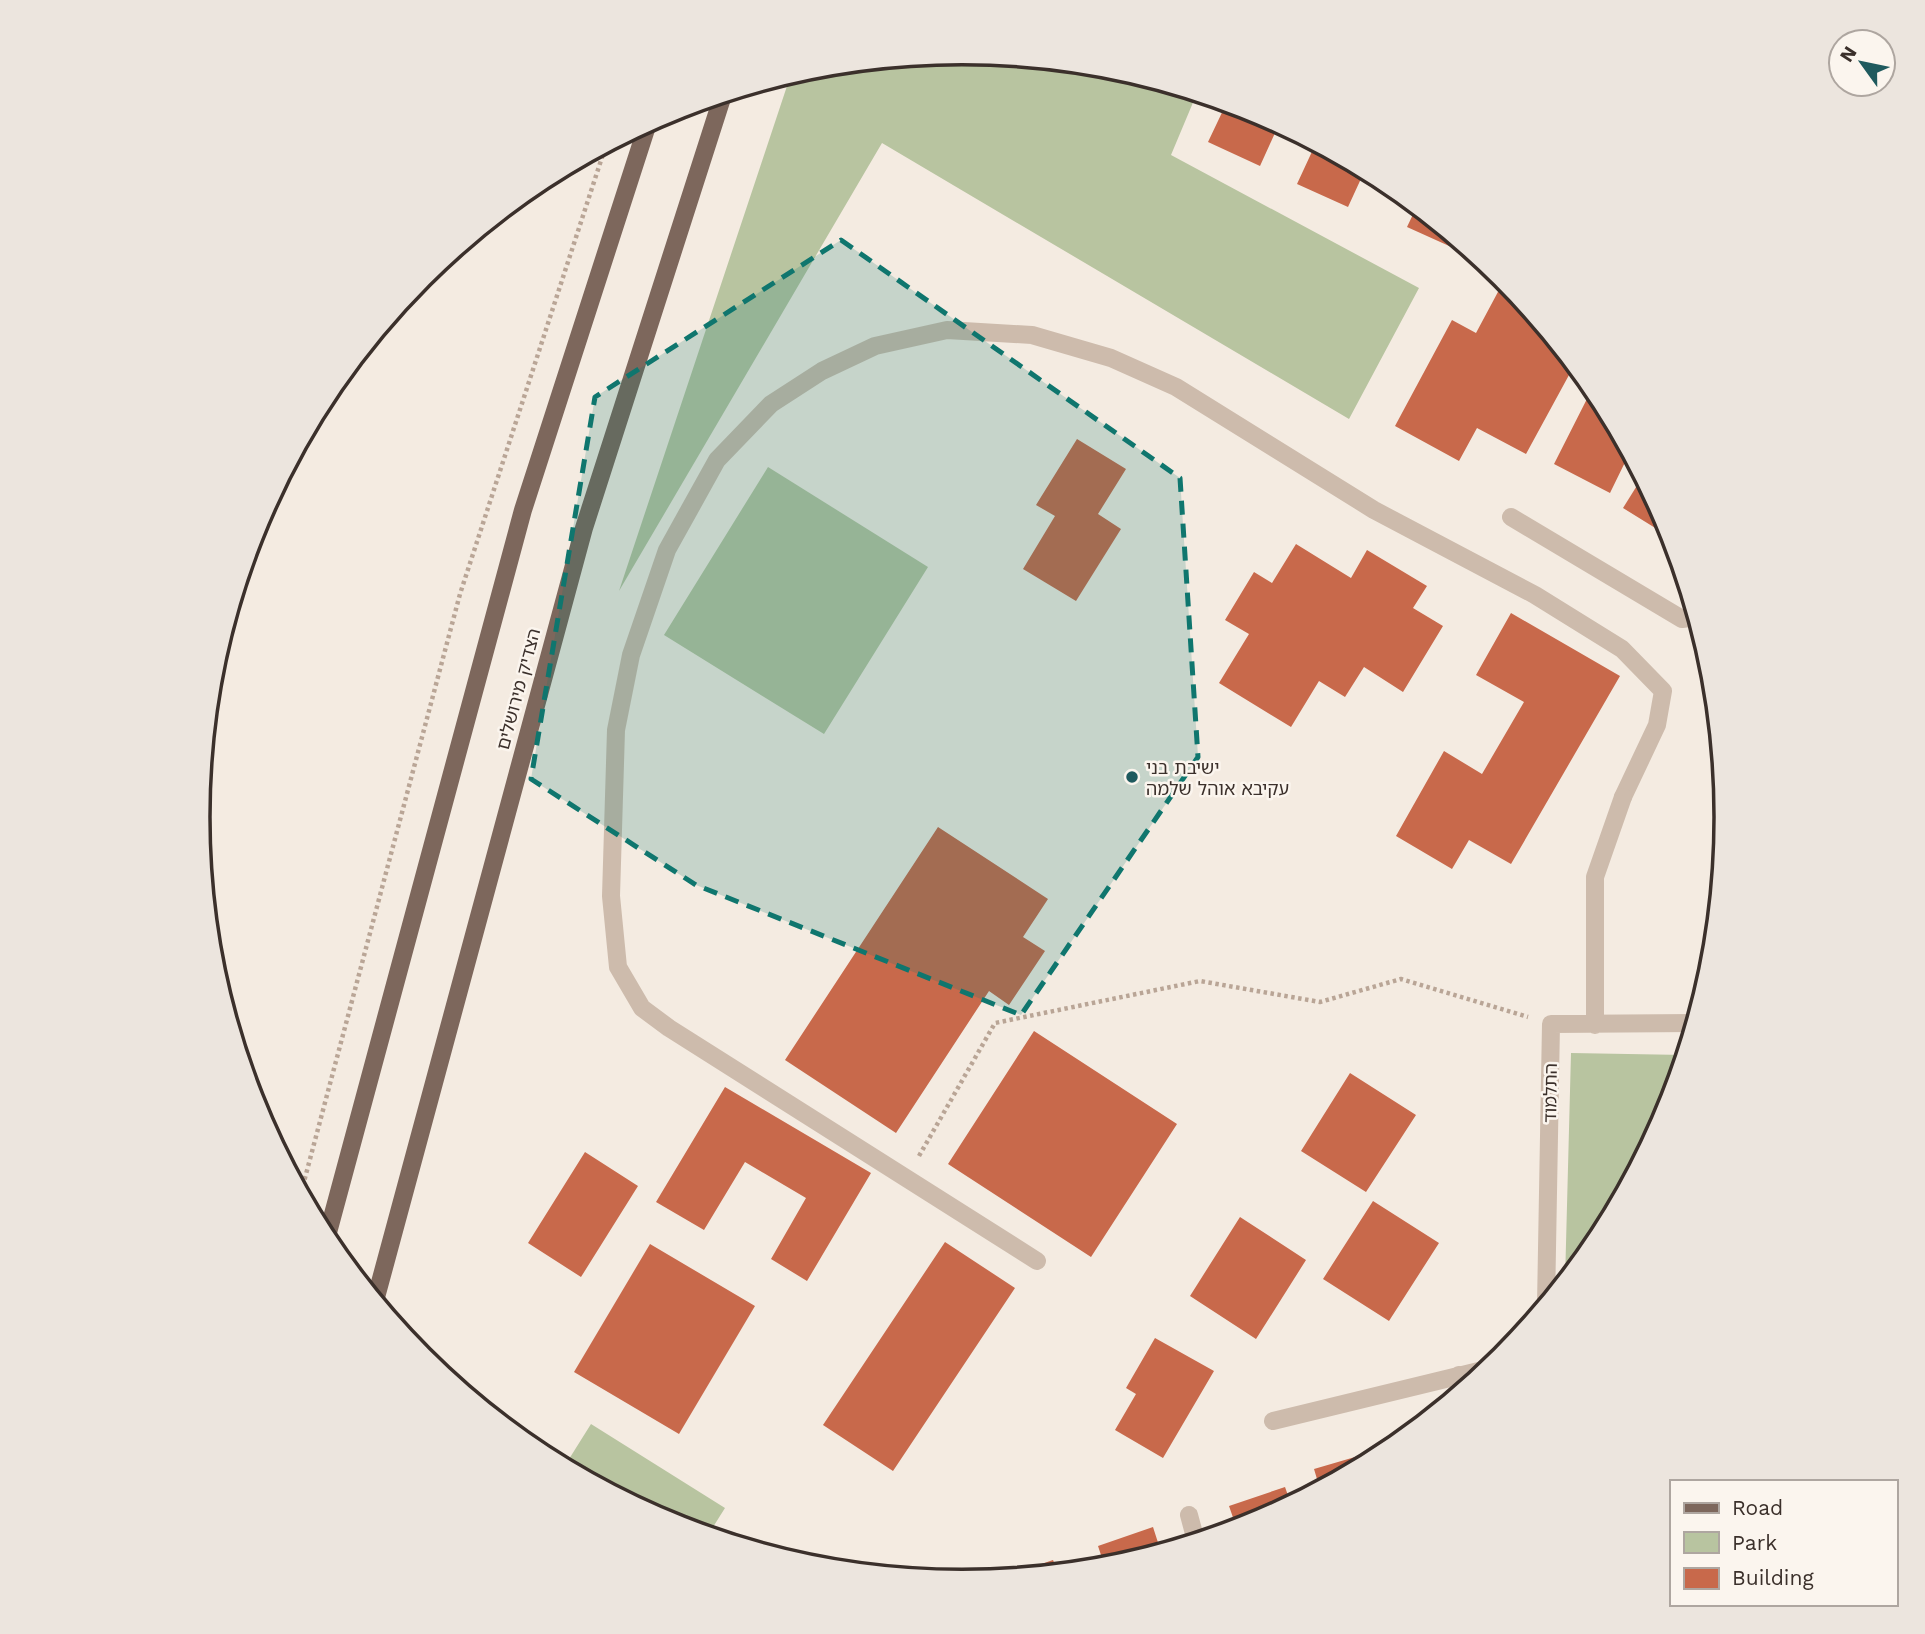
<svg xmlns="http://www.w3.org/2000/svg" width="1925" height="1634" font-family="'Work Sans','Noto Sans Hebrew',sans-serif">
<style>
.green{fill:#b8c4a0}
.building{fill:#c8694b}
.lines{fill:none;stroke-linecap:round;stroke-linejoin:round}
.path{stroke:#b9a596;stroke-width:4.5;stroke-dasharray:3.5 3.5;stroke-linecap:butt}
.service{stroke:#cdbbac;stroke-width:18}
.minor{stroke:#cdbbac;stroke-width:18}
.primary{stroke:#7d675c;stroke-width:18}
.marked{fill:#0f766e;fill-opacity:0.2;stroke:#0f766e;stroke-width:5;stroke-dasharray:14 9;stroke-linejoin:round}
.poi-dot{fill:#1f5a5e;stroke:#fbf5ee;stroke-width:2.5}
.labels{text-anchor:middle;dominant-baseline:central;stroke-width:5;stroke-linejoin:round;paint-order:stroke}
.street-label{font-size:18px;fill:#3b302b;stroke:#fbf5ee}
.poi-label{font-size:18px;fill:#3b302b;stroke:#fbf5ee;text-anchor:start}
.rim{fill:none;stroke:#3b302b;stroke-width:3.5}
</style>
<rect width="100%" height="100%" fill="#f4ebe1"/>
<path class="green" d="M963,53l149,14 85,26 -26,62 248,133 -70,131 -467,-276 -263,448 172,-517 23,-7z
M768,467l160,100 -104,167 -160,-99z
M1571,1053l114,2 -16,55 -71,132 -33,40z
M591,1424l134,84 -17,27 -38,-12 -106,-56z"/>
<path class="building" d="M1227,102l28,9 24,13 -19,42 -52,-24z
M1316,143l49,27 -17,37 -51,-23z
M1417,206l44,36 -3,8 -51,-23z
M1499,290l27,15 49,59 -49,90 -49,-26 -18,33 -64,-35 57,-106 24,13z
M1593,387l37,65 -20,41 -56,-29z
M1077,439l49,30 -28,45 23,15 -45,72 -53,-32 32,-53 -19,-11z
M1643,476l26,49 4,14 -50,-31z
M1296,544l55,34 16,-28 60,36 -14,22 30,18 -40,66 -39,-25 -19,30 -26,-16 -28,46 -72,-44 30,-49 -24,-14 29,-48 18,11z
M1511,613l109,63 -109,188 -42,-24 -17,29 -56,-33 48,-85 38,23 42,-72 -48,-27z
M938,827l110,72 -25,38 22,14 -36,54 -20,-14 -93,142 -111,-73z
M1034,1031l143,93 -86,133 -143,-93z
M1350,1073l66,42 -50,77 -65,-41z
M725,1087l146,86 -64,108 -36,-22 35,-61 -61,-36 -41,68 -48,-28z
M585,1152l53,34 -57,91 -53,-34z
M1373,1201l66,42 -50,78 -66,-42z
M1240,1217l66,43 -50,79 -66,-43z
M945,1242l70,46 -122,183 -70,-46z
M650,1244l105,62 -76,128 -105,-62z
M1155,1338l59,33 -51,87 -48,-28 21,-36 -10,-6z
M1396,1445l-9,8 -67,36 -6,-20z
M1285,1487l6,17 -36,19 -18,6 -8,-23z
M1153,1527l8,25 -56,15 -7,-21z
M1053,1560l5,12 -51,5v-1z"/>
<g class="lines">
<path class="path" d="M919,1156l76,-133 205,-42 120,21 81,-23 127,38
M301,1193l159,-599 146,-449"/>
<path class="service" d="M1511,517l171,102 15,-2
M1037,1261l-368,-233 -27,-20 -24,-41 -7,-71 5,-166 15,-75 36,-105 50,-90 54,-56 51,-33 53,-25 72,-16 85,5 79,23 65,29 198,123 161,85 87,54 41,42 -6,34 -34,72
M1459,1375l6,14
M1189,1515l7,26"/>
<path class="minor" d="M1722,763l1,95
M1595,1025v-148l28,-80
M1546,1305l5,-281 144,-1
M1273,1421l218,-53"/>
<path class="primary" d="M326,1240l197,-730 125,-387
M375,1301l209,-773 139,-433"/>
</g>
<path class="marked" d="M841,240l339,238 18,279 -177,258 -325,-130 -165,-106 64,-382z"/>
<circle class="poi-dot" cx="1132" cy="777" r="7"/>
<g class="labels">
<g class="street-label">
<text transform="translate(518 689) rotate(-75)">הצדיק מירושלים</text>
<text transform="translate(1550 1093) rotate(-89)">התלמוד</text>
</g>
<g class="poi-label">
<text x="1146" y="767">ישיבת בני<tspan x="1146" dy="21">עקיבא אוהל שלמה</tspan></text>
</g>
</g>
<path d="M0 0H1925V1634H0ZM210 817a752 752 0 1 1 1504 0a752 752 0 1 1-1504 0Z" fill="#ece5de" fill-rule="evenodd"/>
<path class="rim" d="M210 817a752 752 0 1 1 1504 0a752 752 0 1 1-1504 0Z"/>
<rect x="1670" y="1480" width="228" height="126" fill="#fbf5ee" stroke="#aea6a0" stroke-width="2"/>
<rect x="1684" y="1503" width="35" height="10" fill="#7d675c" stroke="#aea6a0" stroke-width="2"/>
<text x="1732" y="1515" font-size="21" fill="#3b302b">Road</text>
<rect x="1684" y="1532" width="35" height="21" fill="#b8c4a0" stroke="#aea6a0" stroke-width="2"/>
<text x="1732" y="1550" font-size="21" fill="#3b302b">Park</text>
<rect x="1684" y="1568" width="35" height="21" fill="#c8694b" stroke="#aea6a0" stroke-width="2"/>
<text x="1732" y="1585" font-size="21" fill="#3b302b">Building</text>
<g transform="translate(1862 63) rotate(303)"><circle r="33" fill="#fbf5ee" stroke="#aea6a0" stroke-width="2"/>
<path d="M0-5L12 26L0 18L-12 26Z" fill="#1f5a5e"/>
<text y="-10" font-size="19" font-weight="bold" text-anchor="middle" fill="#3b302b">N</text>
</g>
</svg>
